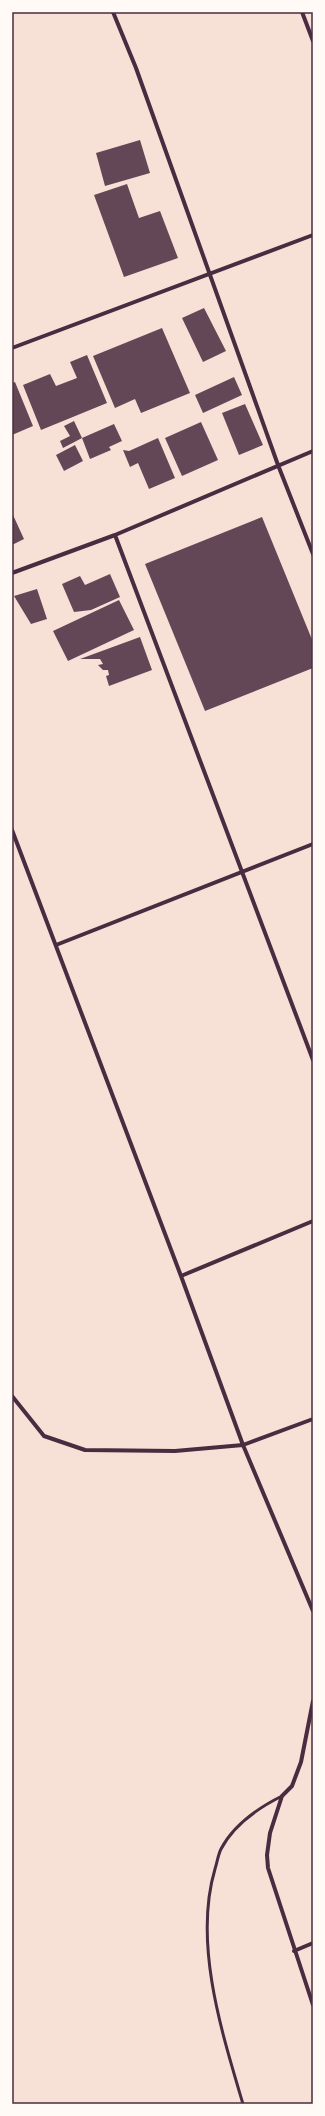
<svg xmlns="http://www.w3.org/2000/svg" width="325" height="2116" font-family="'DM Sans',sans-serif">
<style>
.building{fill:#644757}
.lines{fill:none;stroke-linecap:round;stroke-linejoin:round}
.service{stroke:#4a2c40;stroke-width:3}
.minor{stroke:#4a2c40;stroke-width:4}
.neatline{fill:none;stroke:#4a2c40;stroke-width:1.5}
</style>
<rect width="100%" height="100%" fill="#f7e1d7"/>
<path class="building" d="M140,140l10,33 -45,13 -9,-33z
M127,184l12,34 21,-7 18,47 -54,19 -30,-82z
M204,308l22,43 -23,11 -21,-44z
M162,328l28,65 -49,20 -6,-14 -20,9 -22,-52z
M87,355l20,48 -66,27 -18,-45 27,-11 6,12 21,-8 -7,-16z
M234,377l8,18 -39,18 -8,-18z
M15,382l18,44 -21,9v-52z
M245,404l18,41 -24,10 -17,-42z
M74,421l8,17 -19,10 -3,-7 10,-5 -6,-10z
M201,422l17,38 -36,16 -17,-38z
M114,424l8,17 -13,6 2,3 -21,9 -8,-21z
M158,438l17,40 -26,11 -11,-26 -8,4 -7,-17 6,1z
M75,445l8,16 -19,10 -8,-16z
M13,515l11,24 -12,6v-29z
M262,517l51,125v26l-108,43 -60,-147z
M110,574l10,23 -29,13 -17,2 -12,-28 18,-8 5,9z
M37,589l10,30 -16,5 -17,-28z
M119,600l15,30 -66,31 -15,-30z
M140,637l12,33 -43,16 -3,-10 3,-1 -1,-5h-5l-5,-5 5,-1 -3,-5h-20z"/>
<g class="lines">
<path class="service" d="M243,2104c-21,-71 -50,-161 -28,-235 2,-6 3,-14 6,-20 13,-25 37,-41 61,-53"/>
<path class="minor" d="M113,12l23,56 142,397 35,89
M302,12l11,29
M12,348l301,-113
M115,535l198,525
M12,573l103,-38 198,-84
M12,830l169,446 62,169 70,166
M56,945l257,-101
M181,1276l132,-55
M12,1396l32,40 41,14 90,1 68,-6 70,-26
M313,1701l-12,61 -9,24 -10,10 -12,37 -3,22 1,13 45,137
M294,1951l19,-8"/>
</g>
<rect width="325" height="2116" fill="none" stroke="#fffaf5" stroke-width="26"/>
<rect x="13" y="13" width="299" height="2090" class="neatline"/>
</svg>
